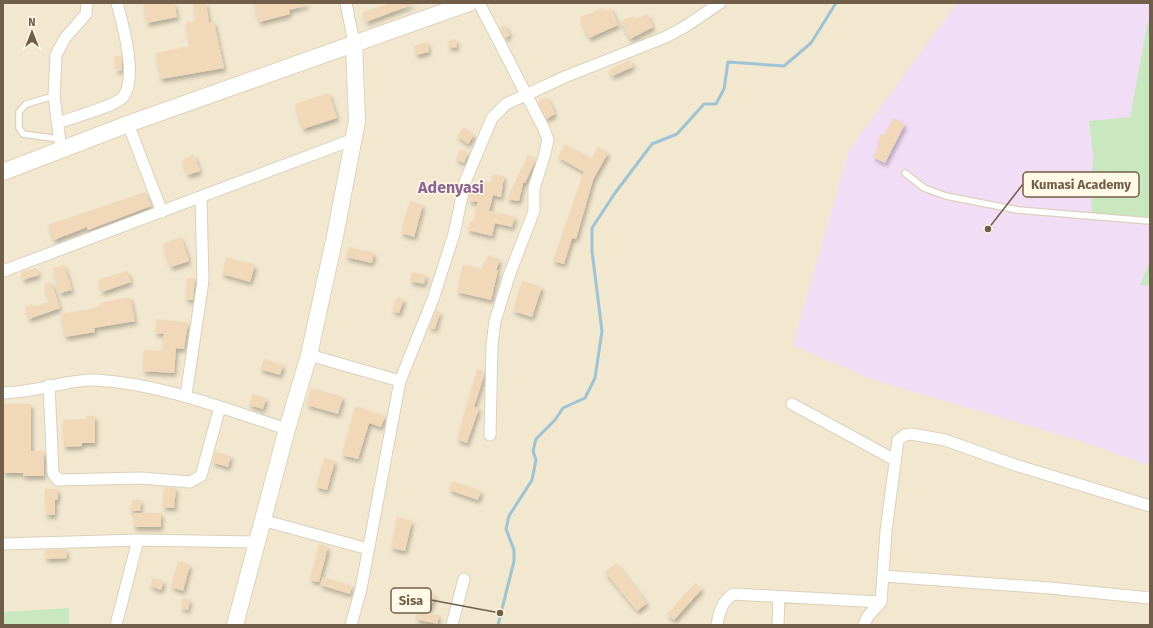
<svg xmlns="http://www.w3.org/2000/svg" width="1153" height="628" font-family="'Fira Sans',sans-serif">
<style>
.residential{fill:#f2e8cf}
.education{fill:#f2ddf7}
.green{fill:#c9e8c0}
.lines{fill:none;stroke-linecap:round;stroke-linejoin:round}
.stream{stroke:#9dc3d5;stroke-width:3}
.building{fill:#f0d8b9;filter:url(#shadow)}
.lane-casing{stroke:#dcd0bb;stroke-width:8}
.street-casing{stroke:#dcd0bb;stroke-width:13}
.secondary-casing{stroke:#e1d2b8;stroke-width:18}
.lane{stroke:#fff;stroke-width:5.5}
.street{stroke:#fff;stroke-width:11}
.secondary{stroke:#fff;stroke-width:16}
.labels{text-anchor:middle;dominant-baseline:central;stroke-width:3;stroke-linejoin:round;paint-order:stroke}
.district-label{font-size:16px;font-weight:bold;fill:#8c6494;stroke:#fff9e6}
.leader{fill:none;stroke:#715e49;stroke-width:1.5}
.callout-dot{fill:#715e49;stroke:#fff9e6;stroke-width:1.5}
.callout{fill:#fff9e6;stroke:#715e49;stroke-width:1.5}
.callout-label{font-size:13px;text-anchor:middle;font-weight:bold;fill:#715e49}
</style>
<defs>
<filter id="shadow"><feDropShadow dx="2" dy="3.5" stdDeviation="2" flood-color="#0004"/></filter>
</defs>
<rect width="100%" height="100%" fill="#fbf5e0"/>
<path class="residential" d="M3,3h1147v622h-1147z"/>
<path class="education" d="M957,3h193v463l-66,-24 -213,-63 -78,-34 56,-195z"/>
<path class="green" d="M1150,20v200l-59,-3 2,-63 -4,-33 41,-4 17,-92z
M1150,261v25l-10,-1z
M69,608v17h-66v-13z"/>
<g class="lines">
<path class="stream" d="M498,625l16,-64v-11l-8,-21 3,-13 23,-36 4,-20 -3,-9 3,-12 19,-19 8,-12 22,-10 10,-20 7,-47 -10,-80v-23l23,-35 37,-49 25,-10 27,-30h12l8,-15 4,-27 56,4 27,-23 25,-40"/>
</g>
<path class="building" d="M143,3h31l3,14 -30,6z
M193,3h13l3,19h5l10,46 -63,11 -5,-26 34,-7 -4,-23 10,-2z
M254,3h53v2l-18,5 1,4 -31,8z
M391,3l23,1 -48,18 -3,-10z
M603,8l1,3 7,-3 7,17 -29,13 -9,-21z
M647,14l6,13 -23,12 -9,-18 12,-5 2,4z
M505,25l5,10 -5,3 -5,-11z
M456,39l1,8 -7,1 -2,-7z
M427,42l2,10 -13,3 -2,-9z
M121,55l1,15 -5,1 -3,-14z
M630,60l3,7 -21,9 -3,-6z
M329,93l8,25 -34,11 -8,-25z
M547,97l8,17 -9,5 -8,-18z
M893,118l12,6 -20,39 -12,-6 7,-14 -3,-1 4,-8 3,2z
M463,127l11,8 -6,9 -11,-8z
M565,144l26,15 7,-12 10,6 -15,27 -17,59 -4,-1 -8,26 -11,-3 31,-89 -26,-15z
M461,149l7,4 -4,10 -8,-4z
M194,155l6,16 -12,4 -6,-15z
M528,155l8,4 -11,24h-2l-4,18 -12,-2z
M493,174l11,2 -3,21 -8,-2 -4,16 9,2 -1,5 3,-5 15,4 -3,10 -17,-4 -3,13 -24,-6 2,-9 3,1 5,-20 -9,-1 2,-11 9,2 3,-11 8,2z
M145,192l6,14 -63,24 -1,-3 -33,13 -6,-15z
M410,201l13,4 -9,32 -13,-4z
M181,237l8,24 -18,6 -8,-23z
M348,247l26,6 -2,10 -26,-6z
M488,255l12,5 -4,10h2l-7,30 -34,-8 6,-27 19,4z
M226,257l29,8 -5,17 -28,-8z
M64,265l8,25 -12,3 -7,-25z
M36,268l3,7 -16,5 -2,-8z
M127,271l4,11 -29,10 -4,-12z
M412,272l14,3 -2,9 -14,-3z
M187,278h8l-2,22h-7z
M522,281l20,6 -10,30 -19,-6z
M51,282l9,26 -31,11 -4,-12 7,-3 1,4 17,-7 -6,-16z
M130,297l5,24 -41,7 1,4 -30,5 -4,-23 39,-7v-4z
M397,297l7,2 -5,14 -7,-2z
M436,311l4,1 -5,17 -6,-2z
M157,319l31,4 -4,26 -8,-1 -2,25 -31,-2 1,-21 18,1 2,-17 -9,-1z
M264,359l19,6 -3,10 -20,-6z
M477,369l7,2v5l-10,31 5,1 -12,35 -10,-4z
M311,388l32,9 -5,17 -31,-9z
M252,394l14,4 -3,11 -14,-4z
M3,404h28v47h13v25h-21v-3h-20z
M355,406l30,10 -4,11 -12,-4 -11,36 -16,-4z
M86,416h9v27h-13v3l-18,1 -1,-27 23,-1z
M215,452l16,4 -3,11 -16,-5z
M324,458l11,3 -8,29 -11,-3z
M452,481l29,10 -3,9 -29,-10z
M164,487l12,1 -2,20 -11,-1z
M45,489h13v11h-3v15h-9z
M132,500h9l-1,11h-9z
M134,513h27v14h-27z
M397,517l15,4 -7,30 -14,-3z
M319,544l9,3 -9,35 -9,-2z
M66,549l1,9 -21,1 -1,-9z
M178,561l12,4 -7,26 -12,-4z
M616,563l31,40 -10,8 -32,-39z
M323,577l29,9 -2,8 -30,-9z
M153,578l11,3 -3,9 -11,-4z
M695,583l7,6 -28,31 -7,-6z
M423,591l12,4 -7,18 11,2 -2,9 -21,-5 3,-14 -2,-1z
M183,598l7,2 -2,10 -7,-2z"/>
<g class="lines">
<defs>
<path id="lane" d="M54,96l-28,8 -7,8v16l4,6 36,5
M905,173l19,15 22,8 72,14 132,11"/>
<path id="street" d="M346,3l8,40
M479,3l65,126 4,11 -4,17 -10,31v23l-24,62 -15,48 -3,24 -2,90
M58,123c13,-5 58,-17 65,-26 15,-19 0,-72 -6,-94
M128,124l34,88
M61,150l-7,-54 2,-41 9,-17 21,-24 1,-11
M3,271l351,-132
M309,355l91,26
M49,385l4,88 5,7 83,-2 49,4 11,-6 19,-69
M3,393c9,-1 18,-1 27,-3 23,-3 43,-11 66,-10 66,4 128,29 191,49
M186,395l17,-114 -2,-83
M792,404l103,56
M262,520l106,29
M3,544l135,-4 118,2
M883,576l167,12 100,10
M116,625l22,-85
M351,625l10,-36 39,-208 33,-82 21,-65 11,-52 27,-64 14,-14 61,-28 99,-39 20,-11 34,-23
M452,625l12,-46
M717,625c2,-13 5,-23 16,-31l148,8
M778,625l1,-28
M864,625l4,-9 13,-14 5,-71 12,-91 7,-5 7,-1 33,6 70,25 135,41"/>
<path id="secondary" d="M3,172l125,-48 341,-121
M235,625l52,-196 22,-74 26,-119 22,-115 -3,-78"/>
</defs>
<use href="#lane" class="lane-casing"/>
<use href="#street" class="street-casing"/>
<use href="#secondary" class="secondary-casing"/>
<use href="#lane" class="lane"/>
<use href="#street" class="street"/>
<use href="#secondary" class="secondary"/>
</g>
<g class="labels">
<g class="district-label">
<text x="451" y="187">Adenyasi</text>
</g>
</g>
<path class="leader" d="M988 229L1023 184M500 613L431 600"/>
<g class="callout-dot">
<circle cx="988" cy="229" r="4"/>
<circle cx="500" cy="613" r="4"/>
</g>
<g class="callout">
<rect x="1023" y="172" width="116" height="25" rx="4"/>
<rect x="391" y="588" width="40" height="25" rx="4"/>
</g>
<g class="callout-label">
<text x="1081" y="189">Kumasi Academy</text>
<text x="411" y="605">Sisa</text>
</g>
<rect width="1153" height="628" fill="none" stroke="#715e49" stroke-width="8"/>
<g transform="translate(32 32)" stroke="#fff9e6" stroke-width="3" paint-order="stroke">
<path d="M0-3L7 15L0 10L-7 15Z" fill="#715e49"/>
<text y="-6" font-size="11" font-weight="bold" text-anchor="middle" fill="#715e49">N</text>
</g>
</svg>
